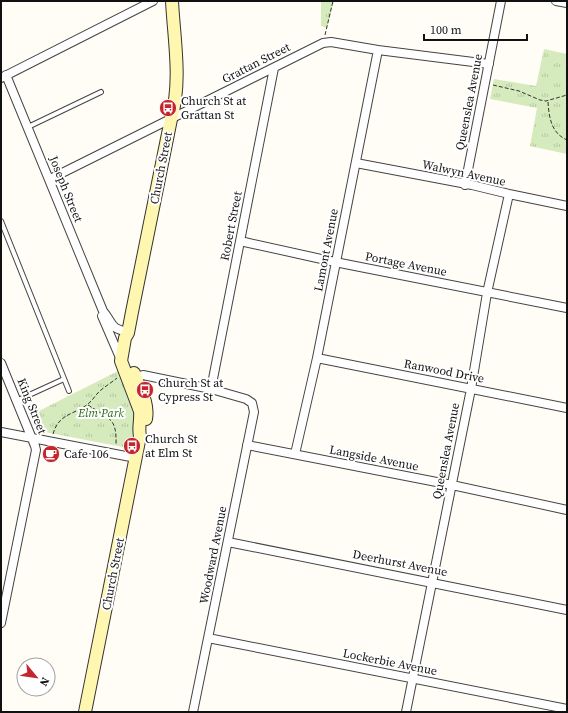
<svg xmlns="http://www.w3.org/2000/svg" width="568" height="713" font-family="'Source Serif 4',serif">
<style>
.grass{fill:url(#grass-tufts)}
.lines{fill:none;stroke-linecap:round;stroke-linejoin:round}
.lane-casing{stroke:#444;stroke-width:6}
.street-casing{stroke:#444;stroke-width:10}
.secondary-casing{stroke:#333;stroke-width:14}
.path{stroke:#333;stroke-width:1;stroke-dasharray:4 2;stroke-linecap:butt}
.lane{stroke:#fff;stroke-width:4}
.street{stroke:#fff;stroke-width:8}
.secondary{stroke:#fff6b0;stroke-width:12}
.labels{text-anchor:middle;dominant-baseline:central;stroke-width:4;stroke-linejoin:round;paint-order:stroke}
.street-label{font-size:12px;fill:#111;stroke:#fff}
.poi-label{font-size:12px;fill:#111;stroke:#fff;text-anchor:start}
.park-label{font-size:12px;font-style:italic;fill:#2f6b1f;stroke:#fff}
</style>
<defs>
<pattern id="grass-tufts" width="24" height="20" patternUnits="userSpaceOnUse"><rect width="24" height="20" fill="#d5ebbd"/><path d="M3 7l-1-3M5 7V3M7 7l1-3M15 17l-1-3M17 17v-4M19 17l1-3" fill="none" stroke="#b6c8a1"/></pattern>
</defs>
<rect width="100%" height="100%" fill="#fffdf5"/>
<path class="grass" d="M321,1h13l-7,27 -6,-2z
M544,49l23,5v100l-37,-8 7,-38 -47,-9 4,-20 42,7z
M118,371l9,25 8,20 -4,30 -3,2 -89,-17 -8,-16z"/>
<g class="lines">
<defs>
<path id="lane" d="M28,127l73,-35
M1,221l68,170
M16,401l48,-22"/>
<path id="street" d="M556,1l11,2
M6,75l97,236c11,13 6,17 25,21
M1,78l152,-77
M356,163l116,22 37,9 58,12
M50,179l273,-136 8,-1 47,8 111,14
M465,185l36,-184
M240,241l95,21 232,46
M102,316l19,44
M317,358l250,50
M1,363l34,83 1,4 -35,173
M132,378l11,-3 68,14 35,10 6,4 2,9 -61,300
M211,389l63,-321
M1,432l135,26
M247,445l205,40 115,25
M295,454l22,-96 61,-308
M228,542l339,68
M208,638l359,71
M406,712l65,-323 16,-96 22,-99"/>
<path id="secondary" d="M134,373c5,15 15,29 12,46
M85,712l55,-276c-2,-8 1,-16 0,-25l-19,-50 4,-23 3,-5 4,-21 39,-193c11,-38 3,-79 1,-118"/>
</defs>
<use href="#lane" class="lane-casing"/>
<use href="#street" class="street-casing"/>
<use href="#secondary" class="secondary-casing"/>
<path class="path" d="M325,35l8,-34
M493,85l26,6 21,9 6,1 21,-6
M548,102c1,15 3,31 19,38
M88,405c21,14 29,12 28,40
M53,434c6,-21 21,-19 35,-30 5,-4 8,-10 13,-14 5,-4 11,-8 16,-12"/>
<use href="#lane" class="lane"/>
<use href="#street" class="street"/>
<use href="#secondary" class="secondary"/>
</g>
<defs>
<symbol id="bus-disc" viewBox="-11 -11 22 22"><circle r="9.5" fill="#c4262e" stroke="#fff"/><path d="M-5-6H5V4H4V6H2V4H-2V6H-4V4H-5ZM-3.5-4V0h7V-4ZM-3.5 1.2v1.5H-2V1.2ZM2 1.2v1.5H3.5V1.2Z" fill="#fff"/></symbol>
<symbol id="cafe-disc" viewBox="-11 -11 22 22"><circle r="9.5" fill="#c4262e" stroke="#fff"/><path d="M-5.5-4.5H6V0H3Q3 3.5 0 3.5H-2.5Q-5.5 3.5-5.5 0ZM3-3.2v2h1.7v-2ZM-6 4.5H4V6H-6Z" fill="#fff"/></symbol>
</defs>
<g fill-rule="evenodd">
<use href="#bus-disc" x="158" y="98" width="20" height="20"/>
<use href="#bus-disc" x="135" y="380" width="20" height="20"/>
<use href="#bus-disc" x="122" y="436" width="20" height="20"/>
<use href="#cafe-disc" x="41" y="444" width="20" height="20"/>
</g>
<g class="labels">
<g class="street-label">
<text transform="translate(256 63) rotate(-27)">Grattan Street</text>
<text transform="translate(469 102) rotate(-79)">Queenslea Avenue</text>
<text transform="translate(161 168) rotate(-79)">Church Street</text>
<text transform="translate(464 173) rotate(12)">Walwyn Avenue</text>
<text transform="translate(66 189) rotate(68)">Joseph Street</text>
<text transform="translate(231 226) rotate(-79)">Robert Street</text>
<text transform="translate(326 250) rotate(-79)">Lamont Avenue</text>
<text transform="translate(406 264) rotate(11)">Portage Avenue</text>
<text transform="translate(444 371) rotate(11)">Ranwood Drive</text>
<text transform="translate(32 406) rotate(68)">King Street</text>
<text transform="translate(446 451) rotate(-79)">Queenslea Avenue</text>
<text transform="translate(374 458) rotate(11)">Langside Avenue</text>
<text transform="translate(213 555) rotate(-79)">Woodward Avenue</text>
<text transform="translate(400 563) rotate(11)">Deerhurst Avenue</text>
<text transform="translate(113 574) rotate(-79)">Church Street</text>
<text transform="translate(390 662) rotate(11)">Lockerbie Avenue</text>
</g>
<g class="poi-label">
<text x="181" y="101">Church St at<tspan x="181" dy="14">Grattan St</tspan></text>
<text x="158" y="383">Church St at<tspan x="158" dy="14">Cypress St</tspan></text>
<text x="145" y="439">Church St<tspan x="145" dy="14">at Elm St</tspan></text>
<text x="64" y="454">Cafe 106</text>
</g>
<g class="park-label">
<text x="101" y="413">Elm Park</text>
</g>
</g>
<rect width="568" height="713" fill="none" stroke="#111111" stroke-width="4"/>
<g transform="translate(36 677) rotate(119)"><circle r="19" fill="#ffffff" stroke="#a0a0a0"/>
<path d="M0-3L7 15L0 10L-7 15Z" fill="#c4262e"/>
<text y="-6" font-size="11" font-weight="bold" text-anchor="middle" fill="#111111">N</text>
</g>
<path d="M424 34v6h103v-6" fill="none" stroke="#111111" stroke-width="2"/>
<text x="430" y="34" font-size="12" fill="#111111" stroke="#ffffff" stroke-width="3" paint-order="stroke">100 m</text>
</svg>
